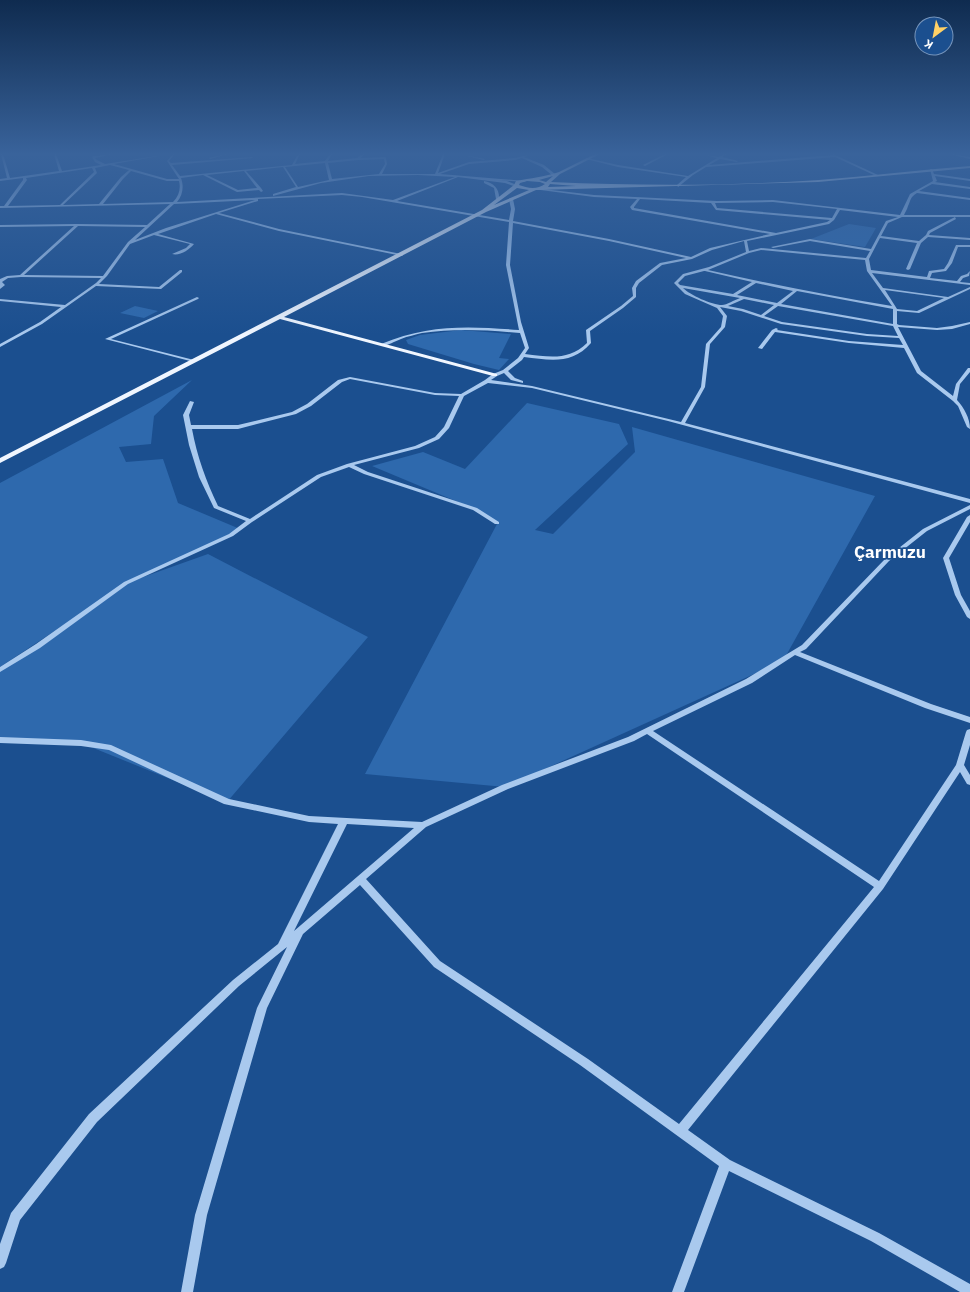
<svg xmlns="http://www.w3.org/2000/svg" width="970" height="1292" font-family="'IBM Plex Sans',sans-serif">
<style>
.green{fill:#2e69ad}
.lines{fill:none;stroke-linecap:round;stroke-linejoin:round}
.minor{fill:#a9c9ee;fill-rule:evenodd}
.major{fill:#f0f6ff;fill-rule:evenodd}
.labels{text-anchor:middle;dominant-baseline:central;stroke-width:3.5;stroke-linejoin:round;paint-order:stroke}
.district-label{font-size:17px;font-weight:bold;fill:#fff;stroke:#1b4f8f}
</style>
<rect width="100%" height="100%" fill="#1b4f8f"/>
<path class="green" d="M849,224l27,4 -11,19 -54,-8z
M135,306l23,5 -14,7 -24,-5z
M461,330l50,4 -12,24 10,1 -10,11 -25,-6 -66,-20 -2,-4 14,-5z
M192,380l-38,36 -3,28 -32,3 7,15 37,-3 15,44 62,26 -9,6 -99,46 76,-27 160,83 -141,165 -146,-59 -81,-2v-71l97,-67 -97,64v-184z
M527,403l92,21 9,20 -93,86 18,4 82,-82 -3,-25 243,69 -92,165 -278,126 -140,-13 132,-250 -22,-15 -103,-43 51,-14 42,17z"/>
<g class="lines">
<path class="minor" d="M1,154h2l7,24 49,-7 -5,-17h2l6,17 39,-6 -6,-3 -3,-5 1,-1 21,-2 -19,4 2,2 8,4 65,-10 -56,10 53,15h12l-12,-18 6,-7h2l-6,7 2,2 81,-6 1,1 -81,7 8,11 112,-11 6,-11h2l-5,10 30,-3 5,-7h2l-4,7 29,-3 5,-4h2l-3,4 24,-1 1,1 1,6 -5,10h53l8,-20h2l-7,19 31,-11 46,-4 17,-4 -8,3 20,8 11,9v2h-2l-11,-9 -20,-9 -7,2 -46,4 -29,10 86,7 -2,1 -26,-2 9,1 10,4 -1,2 -11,-4 -47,-6 -61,24 112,19 2,-11 -2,-10 2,-1 2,1 2,10 -2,12 96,18 82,18 19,-9 60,-14 -138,-24 -2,-3 7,-8 -43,-2 -61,-8 2,-1 59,7 123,6 56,-1 127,15 10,-21 23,-13 -3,-12h2l2,5 36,5v2l-35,-5 2,5 -2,1 35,5v2l-38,-5 -13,7 51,7v2l-53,-7c-7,4 -6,7 -9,13 -1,4 -3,6 -4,9h66v2h-15l1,2 -26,14 -1,2 41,3v2l-42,-3 -7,6 -11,26 -2,1 -2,-1 11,-26 -37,-5 -11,21 2,11 56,7 2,-6 15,-2 4,-6 8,-18h14v2h-12l-6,16 -6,8 -14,2 -2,5 27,3 4,-5 6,-2 3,-3 -1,5 -6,2 -3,4 10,1v2l-98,-12 11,15 65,9 22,-10v2l-51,24 -22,-2v13l2,1 38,3 15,-2 18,-4v2l-18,5 -15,1 -39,-3 23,44 32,25 3,-12 12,-16h2v4l-10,12 -3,16c7,8 13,18 13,29l-3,-2 -9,-21 -5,-5 -36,-28 -13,-25 -55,-5 -74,-11 -13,17 -4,-1 14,-18 4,-2 2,1 -1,1 72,11 54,4 -4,-7 -32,-2 -86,-12 -40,-13 -21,-4 7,9 -2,11 -15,17 -5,43 -20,36 285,76v4l-302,-82 -136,-33 -44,-5 -24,13 -15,32 -10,11 -20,9 -65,17 14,7 109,36 22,14v2h-4l-22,-14 -109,-36 -15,-7 -28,10 -69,45 -19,14 -105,48 -88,64 -40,24v-5l36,-23 88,-62 105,-48 17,-13 -32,-13 -15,-31 -10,-32 -6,-30 7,-14 4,1 -5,13 2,10h47l54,-13 15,-8 31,-24 12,-3 85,16 26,1 24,-14 8,-6 10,-4 15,-12 7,-10 -5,-15c-33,-3 -65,-5 -98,0 -7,2 -14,3 -21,6 -6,2 -13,7 -20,7v-2c48,-20 88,-18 138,-14l-13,-65 3,-43 -147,-25 -20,-2 -84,4v2l-39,12 60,16 122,25 2,1 -1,1 -123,-25 -63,-17 -58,20 36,10c-5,6 -14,12 -22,10l14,-6 4,-4 -36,-9 -24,9 -23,32 -8,8 60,3 21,-17h2v2l-21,17 -65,-3 -54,38 -42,23v-3l40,-22 21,-15 -61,-6v-2l65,6 31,-22 5,-5 -80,-1 -13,1 -6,4 3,3 -5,4v-10l7,-3 13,-1 54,-49 -74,1v-2l77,-1 70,1 23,-21 -170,4v-2h4l19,-26v-2l-23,3v-2l7,-1zM384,159l1,5 -6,10 -47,5 -4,-16 30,-3zM325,163l4,17 -31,7 -13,-20zM110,165l19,5 -8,7 -22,27 -36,1 34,-32 -2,-5zM283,167l13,20 -23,7v2l48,-13 48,-7 49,-1 37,2 -62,23 -51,-7 -165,9c6,-7 7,-16 4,-24l22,-3 34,17 22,-2 2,2 2,-1 -2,-3 -15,-17zM92,168l2,4 -34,33 -52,1 19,-26 -1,-2zM131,171l36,10h12c2,8 0,15 -6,21l-70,2 20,-25zM244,171l13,17 -19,2 -31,-15zM640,199l71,4 5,7 114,10 -3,2 -51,11 -142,-25v-1zM255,200l-89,28 -31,12 39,-36zM773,202l64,7 -5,9 -115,-10 -2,-5zM840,210l58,7 -12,4 -15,28 -61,-10 -39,8 2,1 37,-7 60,10 -4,7 -105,-10 -12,3 -2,-10 82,-17 5,-4zM902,217h53l-27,14 -2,4 -7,6 -38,-5 7,-13zM513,223l96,18 77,17 -26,5 -24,18 -4,7 1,8 -12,10 -35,24 1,13c-19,18 -37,14 -62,11l4,-6 -8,-26 -11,-57zM78,226l67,1 -17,15 -25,34 -79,-1zM744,241l2,11 -37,15 -26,7 -9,9 11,11 32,14 6,8 -2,11 -15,17 -5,43 -20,35 -149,-36 -41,-6 6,-4 7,-3 7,7 12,3v-2l-8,-3 -7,-7 14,-11 2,-3c26,3 48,8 67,-14l-1,-12 33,-23 13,-11v-9l3,-5 23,-18 30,-6 20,-9zM761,250l104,10 2,11 25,35c-62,-10 -123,-22 -184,-36l41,-17zM704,271h1l47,11 -19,12 -53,-9 -2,-2 7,-7zM756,283l37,8 -16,12 -40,-8zM683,288l57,10c-6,2 -13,7 -18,7 -10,0 -32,-10 -39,-17zM885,290l59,8 -27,13 -20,-2zM797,291l96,18v15l-112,-20zM744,299l30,6 -13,10 -18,-6 -15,-3zM778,306l115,20 5,10 -31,-2 -85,-12 -18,-6zM350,379l85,16 24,1 -15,31 -9,10 -20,9 -68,18 -30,11 -67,44 -32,-13c-12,-25 -21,-50 -26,-77h46l58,-15 15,-8 31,-24z
M225,154h3l-18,5 -1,-1z
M459,154l26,5 -1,1z
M665,154h3l-23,12 -2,-1z
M701,154l18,3 5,-3h3l-5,3 16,4 -1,1 -17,-3 -11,6 123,-10 1,-1 45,21 -2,1 -41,-19 -129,10 -13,8 -15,12 -1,-2 9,-8 -68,-10 -32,-8 1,-1 31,7 70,11 29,-18z
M953,154l17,3v2l-17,-4z
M484,181c10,2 16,8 15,19l-3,-1 -2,-11 -10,-5z
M197,297l2,1 -1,1 -87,40 83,21v2l-89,-23z
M970,505v4l-43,22 -38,30 -83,88 -6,3 131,52 39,13v6l-45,-15 -130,-53 -43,28 -99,48 226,150 77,-116 10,-33 1,-2 3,-1v16l-6,20 6,10v10l-3,-1 -7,-12 -77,117 -195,241 42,30 149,73 91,51v8h-10l-89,-51 -142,-70 -45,121h-12l47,-126 -139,-101 -146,-98 -74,-82 -57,49 -36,74 -60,207 -14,77h-12l14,-77 62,-207 30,-61 -48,39 -142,136 -77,98 -14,43 -2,4 -4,2v-25l11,-31 78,-99 144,-134 45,-36 60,-120 -29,-2 -85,-18 -115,-54 -28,-4 -81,-3v-6l81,3 30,5 118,54 80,17 113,6 80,-37 126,-48 118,-58 56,-34 83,-86 38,-30zM647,734l227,153 -195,237 -91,-65 -148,-98 -74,-82 60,-52 82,-38 126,-48zM347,824l67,4 -120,103z
M970,515v7l-21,36 12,37 9,16v8l-3,-2 -12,-22 -12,-37 24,-41z"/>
<path class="major" d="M595,154h5l-40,20 -9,8c89,4 179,4 268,-2 50,-4 101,-10 151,-14v2l-152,14 -282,8 -50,22 -202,105 213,57v2h-4l-213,-57 -280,144v-5l482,-248 32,-25 2,-4c15,-3 28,-4 43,-9 12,-6 24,-12 36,-18zM553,176l-7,6 -7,-2zM527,181l13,1 5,2c-8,6 -18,4 -26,1l1,-2zM550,184l26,2 -28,1zM517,188l12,2 -35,15z"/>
</g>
<linearGradient id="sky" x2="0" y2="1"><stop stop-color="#0f2b4f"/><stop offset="0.46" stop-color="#39639b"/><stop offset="1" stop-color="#39639b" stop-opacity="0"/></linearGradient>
<rect width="970" height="335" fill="url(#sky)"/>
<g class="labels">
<g class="district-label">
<text x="890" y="552">Çarmuzu</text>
</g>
</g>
<g transform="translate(934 36) rotate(212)"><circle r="19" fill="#1b4f8f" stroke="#7695bc"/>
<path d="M0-3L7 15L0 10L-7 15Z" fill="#ffd166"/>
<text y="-6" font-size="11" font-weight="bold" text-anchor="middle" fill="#ffffff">K</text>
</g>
</svg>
